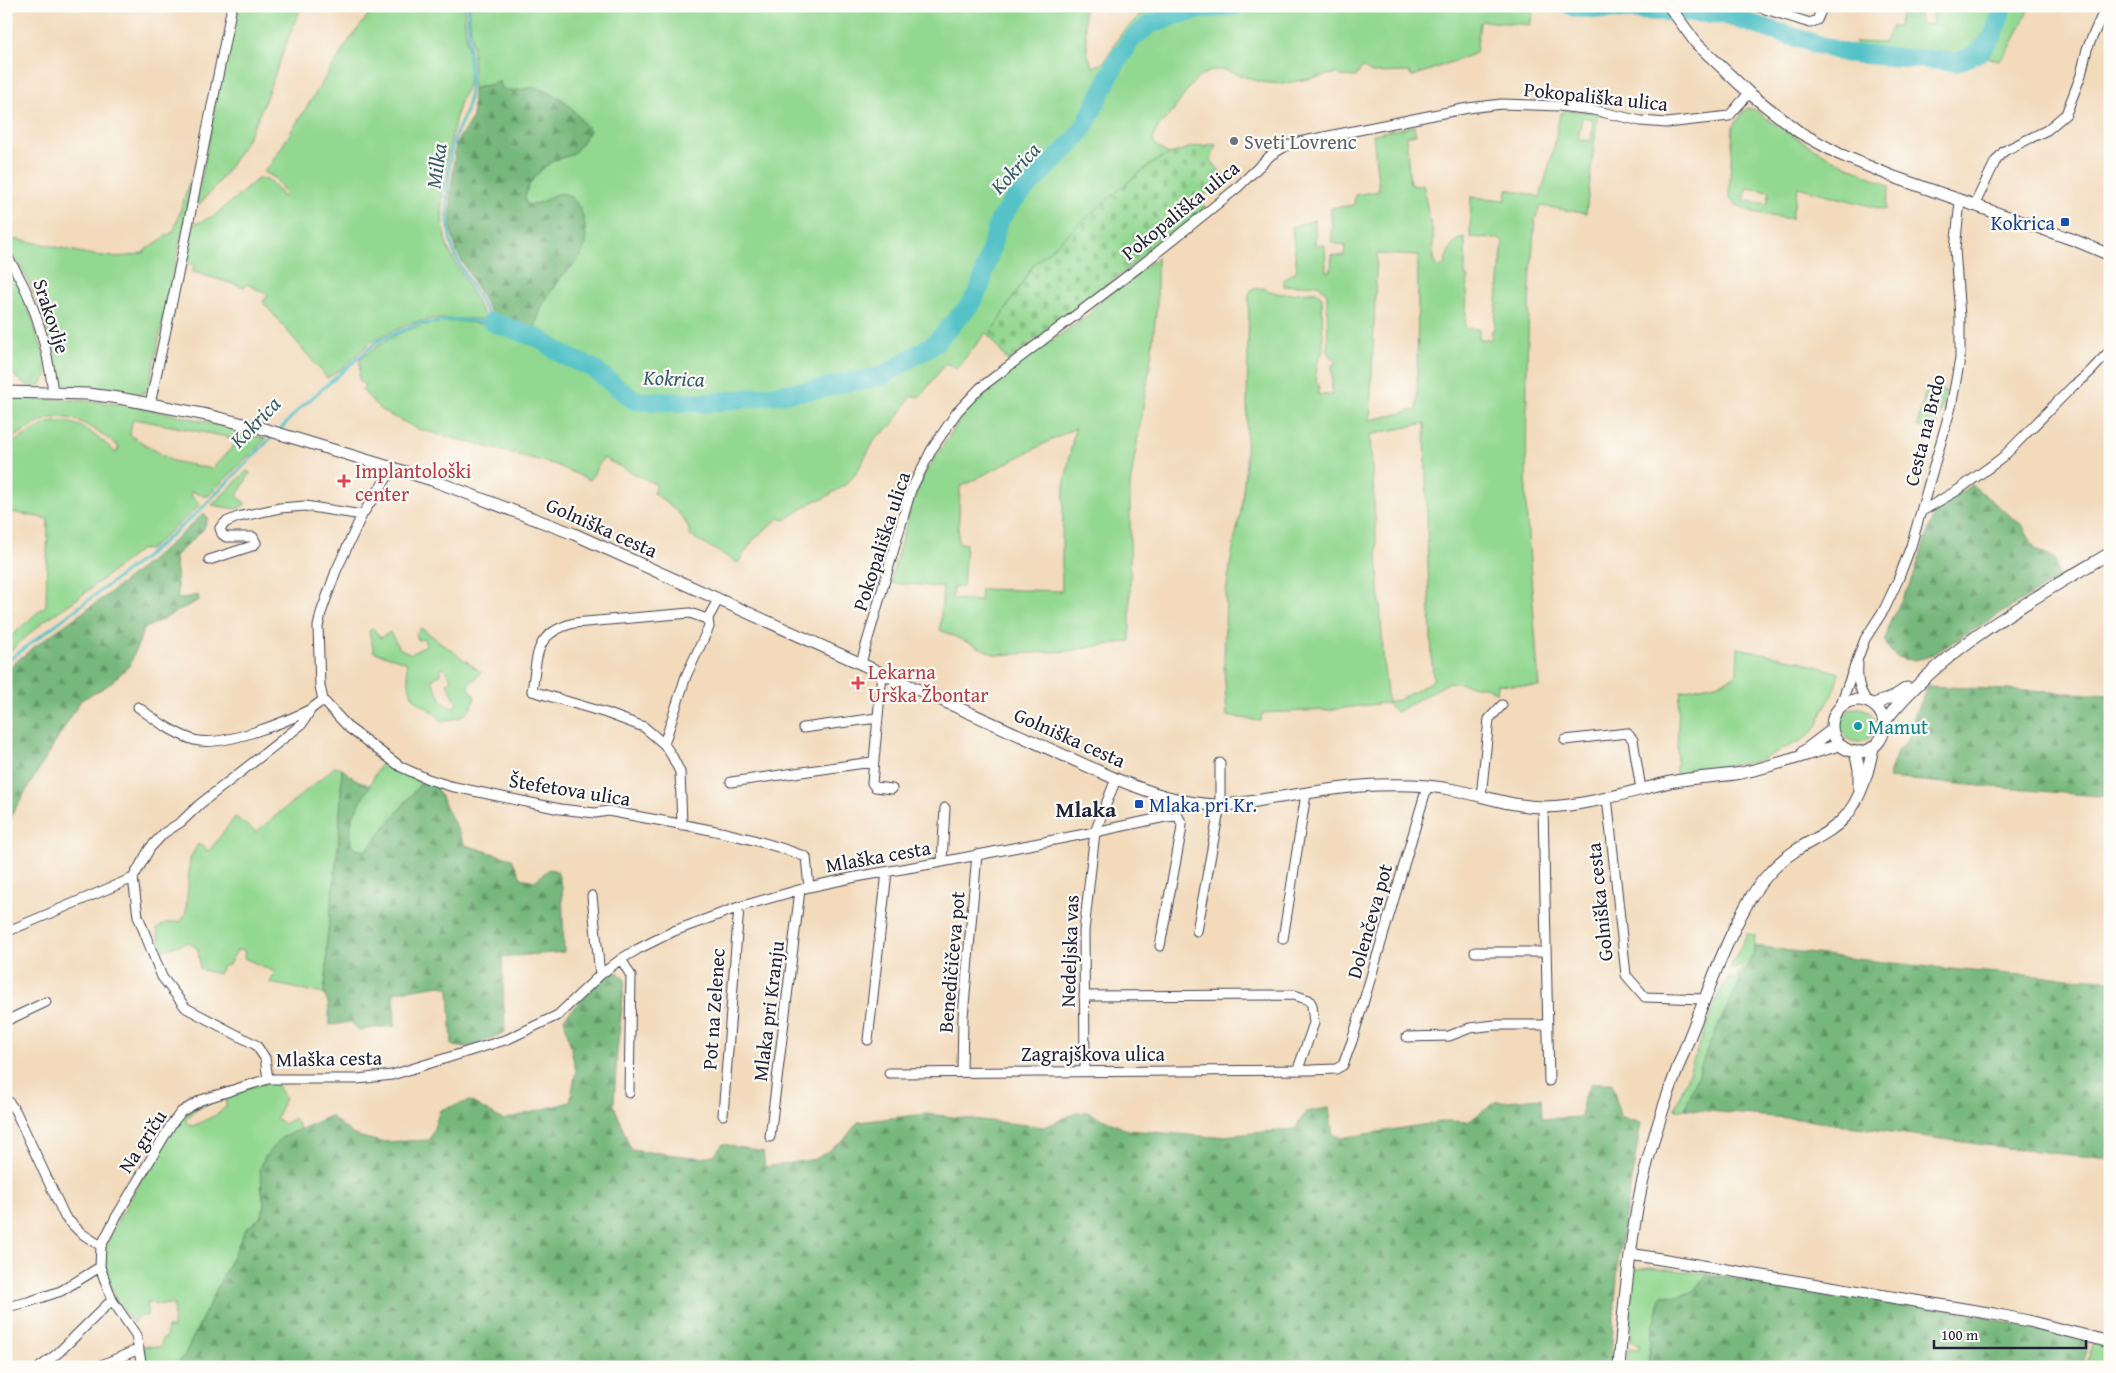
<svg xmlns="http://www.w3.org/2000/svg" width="2116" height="1373" font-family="'Gentium Book Plus',serif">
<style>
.grass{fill:#93d891;stroke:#5a7d66;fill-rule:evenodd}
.forest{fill:url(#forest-firs);stroke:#4c6d5b}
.cemetery{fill:url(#cemetery-stones);stroke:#5a7d66}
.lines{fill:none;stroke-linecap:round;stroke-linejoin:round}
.stream{stroke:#54c2c8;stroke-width:3}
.river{stroke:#54c2c8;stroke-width:19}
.street-casing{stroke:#413e4e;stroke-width:11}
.secondary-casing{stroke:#413e4e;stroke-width:13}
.street{stroke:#fff;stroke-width:9}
.secondary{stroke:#fff;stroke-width:11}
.worship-dot{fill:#6b7280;stroke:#fdfcf7;stroke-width:2}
.transit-dot{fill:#1a4fb4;stroke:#fdfcf7;stroke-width:2}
.health-dot{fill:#e0444e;stroke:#fdfcf7;stroke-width:2}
.culture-dot{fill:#0f9aa8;stroke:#fdfcf7;stroke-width:2}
.labels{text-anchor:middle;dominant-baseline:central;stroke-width:4.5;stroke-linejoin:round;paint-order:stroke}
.street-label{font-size:20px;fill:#22223b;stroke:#fdfcf7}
.worship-label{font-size:20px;fill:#5b616d;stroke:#fdfcf7;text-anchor:start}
.transit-label{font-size:20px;fill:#164399;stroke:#fdfcf7;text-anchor:end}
.health-label{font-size:20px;fill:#be3a42;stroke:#fdfcf7;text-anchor:start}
.culture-label{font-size:20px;fill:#0d838f;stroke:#fdfcf7;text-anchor:start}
.water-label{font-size:21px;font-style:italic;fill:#345a6c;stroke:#fdfcf7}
.quarter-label{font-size:22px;font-weight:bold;fill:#22223b;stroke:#fdfcf7}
</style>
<defs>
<pattern id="forest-firs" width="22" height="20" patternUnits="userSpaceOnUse" patternTransform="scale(1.25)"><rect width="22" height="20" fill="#76b87b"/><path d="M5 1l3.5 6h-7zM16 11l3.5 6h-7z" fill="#609566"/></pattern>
<pattern id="cemetery-stones" width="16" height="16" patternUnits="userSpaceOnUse" patternTransform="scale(1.25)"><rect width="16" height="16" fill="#93d891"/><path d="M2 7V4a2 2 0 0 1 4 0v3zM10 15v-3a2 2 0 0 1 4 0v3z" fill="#7eb97e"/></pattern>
</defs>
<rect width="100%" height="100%" fill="#fdfcf7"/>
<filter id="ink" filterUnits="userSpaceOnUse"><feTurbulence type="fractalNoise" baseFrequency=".02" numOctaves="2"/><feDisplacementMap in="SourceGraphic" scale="10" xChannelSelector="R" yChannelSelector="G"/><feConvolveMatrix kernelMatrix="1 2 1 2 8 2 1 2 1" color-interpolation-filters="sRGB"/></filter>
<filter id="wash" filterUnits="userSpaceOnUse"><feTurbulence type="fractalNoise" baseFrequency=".0096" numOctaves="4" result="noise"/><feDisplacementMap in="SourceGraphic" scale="20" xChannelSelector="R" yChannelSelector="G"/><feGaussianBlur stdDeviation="1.12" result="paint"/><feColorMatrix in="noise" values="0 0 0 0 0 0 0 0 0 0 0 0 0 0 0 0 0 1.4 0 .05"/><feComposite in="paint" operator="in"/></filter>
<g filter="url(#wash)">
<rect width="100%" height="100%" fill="#f2dabb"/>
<path class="grass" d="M237,6h65c-17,36 -28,75 -44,111 -15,33 -37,65 -62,91l23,-123z
M375,6h90c-2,25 6,48 4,73 -1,11 -9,19 -11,29 -10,44 -24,96 -10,141l38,70h-54l-20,4 -39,17 -30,28 -16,10 -64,-76 5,-7 -21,-11 -3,3 -51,-15 1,-7 -9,-3 7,-37 22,-9 45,-38c12,2 18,8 23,19l4,-4 -11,-15 -11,-6 8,-10 76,-120z
M470,6h613l5,49 5,12 10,-4 18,-29 20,-20 20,-8h31c-29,7 -54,19 -72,43 -5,7 -8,16 -12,24 -20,40 -27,67 -67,91l-1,6 -29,30 -15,18 -6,18 -12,50 -10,13 -18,17 -13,18 -13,13 -44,27 -60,13h-14l-2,3 3,3h16l19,-6 36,-7 8,-3 54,-31 16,-14 15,-21 11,-19 7,-36 24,-54 72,-71 35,-68 14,-20 15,-13 30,-13 31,-5 57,-6 267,1 -4,18 -48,-4 -2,2 -4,30 -65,24 -2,-5 -37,1 -10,-6 -6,10 -15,-1 -3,-3 -56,11 -22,-2 -35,-12c-28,-2 -36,19 -50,38 -12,17 -39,32 -5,46l-26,15 -110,95 -45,72 -3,-3 -30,36 -10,-6 -26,34 -9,-1c-8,12 -19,35 -34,40l-22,39 -10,10 -22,14 -7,1 -31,20 -6,-2 -26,22 -15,23 -49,-28c3,-15 -25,-35 -36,-42l4,-8 -54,-27 -13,22 -36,-16 -136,-35 -36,-18 -20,-21 3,-5 -6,-5 1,-21c16,-12 33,-25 53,-31 49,-16 105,0 147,26l4,-1 -29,-21c1,-23 21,-52 38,-66l-11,-73 -29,13 -7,-2c-5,-16 15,-37 29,-44 5,-2 13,-3 18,-7 7,-5 11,-16 17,-22l-23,-28 -7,-5 -24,-10 -26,3 -25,-6 -12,4v-39l-4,-36z
M1914,6l9,18h10l-1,-18h66c-3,12 -6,27 -14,36 -24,25 -98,10 -129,3v-3l29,1 8,-17h6l4,-13z
M2006,6h24l-19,40 -11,15 -16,-5c11,-15 18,-32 22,-50z
M1748,108l7,2 15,11 55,34 65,31 -5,24 -87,-23 -7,32c-16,-2 -54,-7 -62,-22l4,-71 12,-16zM1747,188l23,3 -3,13 -23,-4z
M1567,110l31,3 -12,100 -46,-7 -5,14 -5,62 -3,81 -1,144 13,180 -41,-3 -1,9 -8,-5 -39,-6 -54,30 -8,-8 -4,-1 -55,7 -67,3 -1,8 -34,-5 -3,-51 2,-72 7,-45 8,-37 5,-48 3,-169 3,-5 13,-1c15,11 34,3 51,4l6,5 1,54 -6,12 -1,18 3,4 -1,10h14v-30l3,-1v-6h-4l-3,-6 -1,-58 -7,-8 -5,-2 -31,2v-7l13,-9 -5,-43 23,-7v25h10l1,26h5l1,-16 12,1 1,-11 -13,-2 -1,-35 23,-3 1,-10 24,-4 -6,-57 41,-8 2,8 -10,2 4,48 4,2 9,-2 6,34 4,14v28l3,6 5,1 4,-3c1,-10 9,-26 20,-27v39l3,1 -3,50 2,2h12v10l12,1 1,-10h2l9,-88 -4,-3 -29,-2 1,-40 35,3 1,-11 33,8 13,-45 7,-38zM1582,117l11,2 -2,22 -13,-2zM1377,254l41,2 -1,154 -47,10zM1425,423l3,143 5,115 -35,19 -10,2 -4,-33 -14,-234z
M193,179l-44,207 -5,7 -5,1 -66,-7 -9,-3 -5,-7c-11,-45 -23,-94 -53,-131l1,-5c11,-3 24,1 35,3 33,6 69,20 103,8v-2l29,-19 16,-51z
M1157,258v46l-7,61 -20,120v156l-63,10 -71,4 -56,-25 3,-43 -52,-4 1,-8 20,-72 12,-28 41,-64 25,-28 99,-68 8,-11zM1075,428l-11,59 -2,54v50l-81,-2 -1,12 -28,-2 1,-12h10l3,-43 -8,-2 2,-55z
M6,279l11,1 4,7 24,71 2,18 -7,9 -6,2 -8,-2 -12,-9 -8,-12z
M1928,389h7l11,3 -11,39 -18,-5 8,-33z
M6,399c28,0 57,0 84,2 57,5 122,21 176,38l-58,57h-5l-11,-5 -2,4 8,7 1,4 -50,44 -8,-1 -64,50 -33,22 -38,34v-14l40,-36 2,-86 -42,-8v-65c13,-6 25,-15 38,-21 29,-12 53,11 72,28l3,-6c-21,-16 -47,-38 -76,-26 -13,5 -24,14 -37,21zM135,419l92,18 11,4 -26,28 -40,-8 -42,-26 2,-14z
M247,471l3,2 -13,23 9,8 -10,5 -24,-4z
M373,628l7,10 10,-6 9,16 12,6 15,-9 -2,-6 -6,1 -2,-6 5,-6 60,44 -13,14 7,11c-5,20 -15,20 -33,25 -8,-12 -19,-15 -28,-24 -5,-5 -7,-29 -8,-36l-32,-10 -5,-21zM443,667l9,13 -5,3 10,20 -3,5c-12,-1 -17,-18 -22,-28l9,-6 -1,-4z
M1738,648l62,13 39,12 -6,22 -9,13 -7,19 -13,12 -46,22 -82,14 3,-74 2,-10 35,-7 14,-5 7,-6z
M1841 725a17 17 0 1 1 34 0a17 17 0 1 1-34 0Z
M383,760l38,23 -54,67 -5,1 -7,-3 -4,-6v-22z
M335,767l7,2 -3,71 -12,99v27l-3,28 -54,-11 5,-11 -31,-14 1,-7 -8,-1 -8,15 -6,1 -5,8 -18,-5 -2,-20 -10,-7 -33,11 -3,-9 8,-3 -3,-12 9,-6 16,-2 4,-9 4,-54 8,-14 11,7 26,-34 21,15z
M1747,934l8,1 -1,17 -45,93 -24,64h-10l43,-113 11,-19 6,3 8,-12 -3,-2 -7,4 -3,-2z
M274,1081l11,17 -9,21 8,5 10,-6 6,11 -19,9 -20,48 3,18 -2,12 -16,13 -61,125 -10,13h-29l-3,-21 18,1 1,-9h4l1,-10h6l1,-23 -26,-2 -1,13h-9l-5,7 -18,-24 -10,-35v-14l12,-28 58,-99 19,-15 22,-12zM223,1098l3,4v5l-10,8 -23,11 -6,-2 -1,-4c7,-10 25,-19 37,-22z
M1650,1267l58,7 -14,17 -18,6 -27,50 -1,20h-23l4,-18 9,1 1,-4 -8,-5 -1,-32 5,-40z
M2097,1342l13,4v21h-24l7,-23z"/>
<path class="forest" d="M500,82l3,7 7,2 26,-4 24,11 7,5 23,28c-6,6 -10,17 -17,22 -5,4 -13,5 -18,7 -14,7 -34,28 -29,44 15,4 26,-14 39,-10 18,5 25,42 18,57 -4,10 -13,16 -20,23 -11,13 -28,41 -28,58l-39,-13 -6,-8 -33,-59 -6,-22v-40l5,-47 17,-26v-28z
M1972,485l51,41 13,24 19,9 4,19 -125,76c-19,9 -40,10 -49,-13l5,-19 23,-44 23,-71z
M204,513l4,5 -5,12 -28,26 3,43 20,-4 1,5 -55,29 -14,36 -23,21 -26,14 -75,124v-154c33,-29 70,-52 105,-78 32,-25 64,-51 93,-79z
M1927,686l183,9v102l-222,-19 9,-26 11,-12 7,-28 6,-9z
M342,769l13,10 15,7c-10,18 -29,42 -15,62l7,3 5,-1 54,-67 14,2 30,60 47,14 9,19 14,3 14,-12 8,2 5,16 2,65 -62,5 3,75c-14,6 -37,20 -53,13l-3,-56 -9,-4 -46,7 1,34 -37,4 -7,-8 -21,3 -2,-22 -4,-9 3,-28v-27l12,-99z
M1754,946c118,16 236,29 356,34v179l-103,-11 -209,-29 -113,-10 24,-64 45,-93z
M618,972l7,8 -8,71 -3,54 17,45 72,8 12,-4 8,-10 40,8 2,15 51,-8 27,-18 15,-19 68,-8 118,13 32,-14 11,-1 40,18 86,7 82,-8 11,-17 23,-4 4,26 8,4 106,-17 21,1 28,-20 45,-4 1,21 39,-2 3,-20 7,-14h21l8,33 21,7 -22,131 -9,113h-1435l10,-13 61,-125 16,-13 2,-12 -4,-34 5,-14 16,-18 49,-22 24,19 26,7 50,-2 10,-30 30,-9 33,19 67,-18 6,-31 -12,-53 40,-43z
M1708,1274l135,21 44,3 199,40 2,9 -6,20h-434l3,-31 10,-38 3,-4c24,6 30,-3 44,-20z"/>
<path class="cemetery" d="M1216,144l-5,16 15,19 -27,20 7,10 -198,152 -19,-25 45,-72 96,-84 27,-20 13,-6 21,-7z"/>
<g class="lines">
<path class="stream" d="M279,431l20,-22 79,-68 39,-17 37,-4 38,2c-11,-24 -38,-59 -42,-84 -4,-24 -3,-72 3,-95 3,-13 12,-25 15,-39 6,-33 -1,-65 0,-98
M6,662l142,-107 50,-43 76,-77"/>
<path class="river" d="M1571,6l6,2 144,6 124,39 113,9 22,-10 14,-18 9,-28
M492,322l46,16 27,18 26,11 44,34 73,2 113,-14 30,-8 15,-1 18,-5 50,-31 36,-39 10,-18 19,-66 14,-20 59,-58 11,-14 33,-66 15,-23 19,-16 27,-9 26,-6 32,-3"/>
</g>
</g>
<g filter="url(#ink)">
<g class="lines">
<defs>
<path id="street" d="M1756,6l54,17 7,-3 6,-14
M1974,206l21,-44 9,-11 43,-21 19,-16 15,-39 6,-26 19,-43
M6,255c28,41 41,88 47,137
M150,404l31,-144 51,-254
M394,467l-32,48 -26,56 -15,42 -3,14 2,59 3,14 26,28 52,39 27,12 22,7 110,23 35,4 13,-2c67,13 135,21 198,46l3,30
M1922,511l36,-21 44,-32 71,-72c15,-9 24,-23 37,-35
M209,560l43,-14 4,-3 -3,-6h-27l-4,-3 -2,-6 6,-6 12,-5 42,-9 25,-2 57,9
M861,663l50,-173 21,-41 25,-37 23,-24 159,-121 98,-79 34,-33 15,-9 13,-4 169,-34 34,-4 57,2 34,4 48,11 26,2 62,-7 20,-23
M1858,664c-1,14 0,24 8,36
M882,673l-10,110 3,4 17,2
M1840,706l25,-67 20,-31 13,-28 13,-34 40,-139 9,-48v-42l-5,-68 5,-48
M138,707c17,13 35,26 56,33 27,8 92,-18 117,-31
M803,728l74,-10
M1565,740l62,-7 6,7 8,49
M664,744l22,-68 23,-49 -1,-9
M731,782l141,-20
M1481,797l8,-78 13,-14
M1607,797l19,178 19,22 60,2
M1543,807l6,274
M682,825l-2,-53 -8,-16 -8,-12 -20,-17 -38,-14 -74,-22c6,-36 1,-57 42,-68l116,-10 14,5h4l10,-18
M942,862l3,-54
M592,896l8,79
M1197,931l23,-126v-42
M6,932l127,-54
M1283,939l23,-145
M1475,952h71
M621,959l10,17 -2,117
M1084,996l210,-1 15,5 3,5 2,18 -16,46
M6,1021l40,-19
M1407,1037l42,-1 21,-8 25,-3h52
M868,1040l19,-168
M1085,1071l-1,-140 11,-99 70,-15 13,-1 4,8 -1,9 -21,113
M962,1072l1,-55 14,-163
M889,1073l422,-3 25,-1 7,-4 9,-24 75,-254
M268,1079l-3,-21 -9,-13 -70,-37 -24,-31 -24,-61 -5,-38 17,-30 14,-15 17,-11 19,-18 102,-80 9,-15 12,-9
M8,1101l8,11 49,105 16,16 20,13
M723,1115l16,-208
M770,1137l30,-247
M6,1307l22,-5 33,-11 39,-24
M40,1367l18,-14 54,-53
M97,1367l42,-18
M142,1367l-6,-32 -24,-35 -12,-33 1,-21 14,-27 56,-94 10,-13 20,-12 67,-21h90l34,-4 116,-36 50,-24 42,-40 21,-16 17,-10 36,-18 65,-24 70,-20 47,-10 86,-15 153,-30 21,-53"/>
<path id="secondary" d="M1669,6l27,37 53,50 50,39 40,22 55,23 180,63 36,15
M6,392l82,2 31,4 88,17 57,14 168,51 142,54 542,245c33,13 66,25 102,26 16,0 33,-3 49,-6 37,-5 75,-13 112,-14 25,-1 52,0 76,5 29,6 58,17 89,17 42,-1 85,-15 126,-25 23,-5 48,-5 71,-9 34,-7 65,-19 99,-28
M1832 726a26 26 0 1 1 52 0a26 26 0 1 1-52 0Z
M1874,704l19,-7 14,-9
M1885,721c57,-73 146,-121 225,-168
M1803,752l29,-22
M1855,752l4,17v18
M1630,1254l364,60 34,7 82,21
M1619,1367c4,-53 9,-106 18,-158 12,-68 37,-134 63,-198 14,-36 28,-73 47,-107 11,-20 29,-41 48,-53 16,-11 36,-18 50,-34 16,-18 23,-45 28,-69"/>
</defs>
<use href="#street" class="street-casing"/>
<use href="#secondary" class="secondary-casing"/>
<use href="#street" class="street"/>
<use href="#secondary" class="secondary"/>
</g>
</g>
<circle class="worship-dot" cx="1234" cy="141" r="5"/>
<g class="transit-dot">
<rect x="2060" y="217" width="10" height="10" rx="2.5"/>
<rect x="1134" y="799" width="10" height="10" rx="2.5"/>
</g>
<g class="health-dot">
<path d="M341.5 473.5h5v5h5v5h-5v5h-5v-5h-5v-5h5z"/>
<path d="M855.5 675.5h5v5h5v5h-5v5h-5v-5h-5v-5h5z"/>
</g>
<circle class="culture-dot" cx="1858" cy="726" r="5"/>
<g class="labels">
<g class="street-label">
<text transform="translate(1596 96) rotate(6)">Pokopališka ulica</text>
<text transform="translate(1180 210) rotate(-39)">Pokopališka ulica</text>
<text transform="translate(52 316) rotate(72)">Srakovlje</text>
<text transform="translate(1924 430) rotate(-76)">Cesta na Brdo</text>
<text transform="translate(602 527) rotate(24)">Golniška cesta</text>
<text transform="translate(881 541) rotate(-72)">Pokopališka ulica</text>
<text transform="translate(1070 737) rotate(24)">Golniška cesta</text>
<text transform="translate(570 789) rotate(9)">Štefetova ulica</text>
<text transform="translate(878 856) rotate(-10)">Mlaška cesta</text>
<text transform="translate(1599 902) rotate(-96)">Golniška cesta</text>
<text transform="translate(1369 921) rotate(-74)">Dolenčeva pot</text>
<text transform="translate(1069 951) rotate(-88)">Nedeljska vas</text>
<text transform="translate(951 962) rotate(-85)">Benedičičeva pot</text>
<text transform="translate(713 1009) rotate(-86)">Pot na Zelenec</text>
<text transform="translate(768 1011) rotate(-83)">Mlaka pri Kranju</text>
<text x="1093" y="1053">Zagrajškova ulica</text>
<text transform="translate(329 1058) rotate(-1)">Mlaška cesta</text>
<text transform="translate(142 1141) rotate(-57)">Na griču</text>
</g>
<g class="worship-label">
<text x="1244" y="141">Sveti Lovrenc</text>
</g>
<g class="transit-label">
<text x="2055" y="222">Kokrica</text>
<text x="1149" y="804" text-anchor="start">Mlaka pri Kr.</text>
</g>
<g class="health-label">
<text x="355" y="470">Implantološki<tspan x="355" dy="23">center</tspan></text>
<text x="868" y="671">Lekarna<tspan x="868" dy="23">Urška Žbontar</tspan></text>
</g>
<g class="culture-label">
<text x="1868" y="726">Mamut</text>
</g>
<g class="water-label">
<text transform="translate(436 166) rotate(-82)">Milka</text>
<text transform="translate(1015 168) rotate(-47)">Kokrica</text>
<text transform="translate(674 378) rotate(2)">Kokrica</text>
<text transform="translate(255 422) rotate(-46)">Kokrica</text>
</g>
<g class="quarter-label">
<text x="1086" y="809">Mlaka</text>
</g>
</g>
<rect width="2116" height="1373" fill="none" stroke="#fdfcf7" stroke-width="25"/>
<path d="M1934 1340v8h152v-8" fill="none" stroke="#22223b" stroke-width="2.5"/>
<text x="1941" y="1340" font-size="15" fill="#22223b" stroke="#fdfcf7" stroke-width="4" paint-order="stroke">100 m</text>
</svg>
